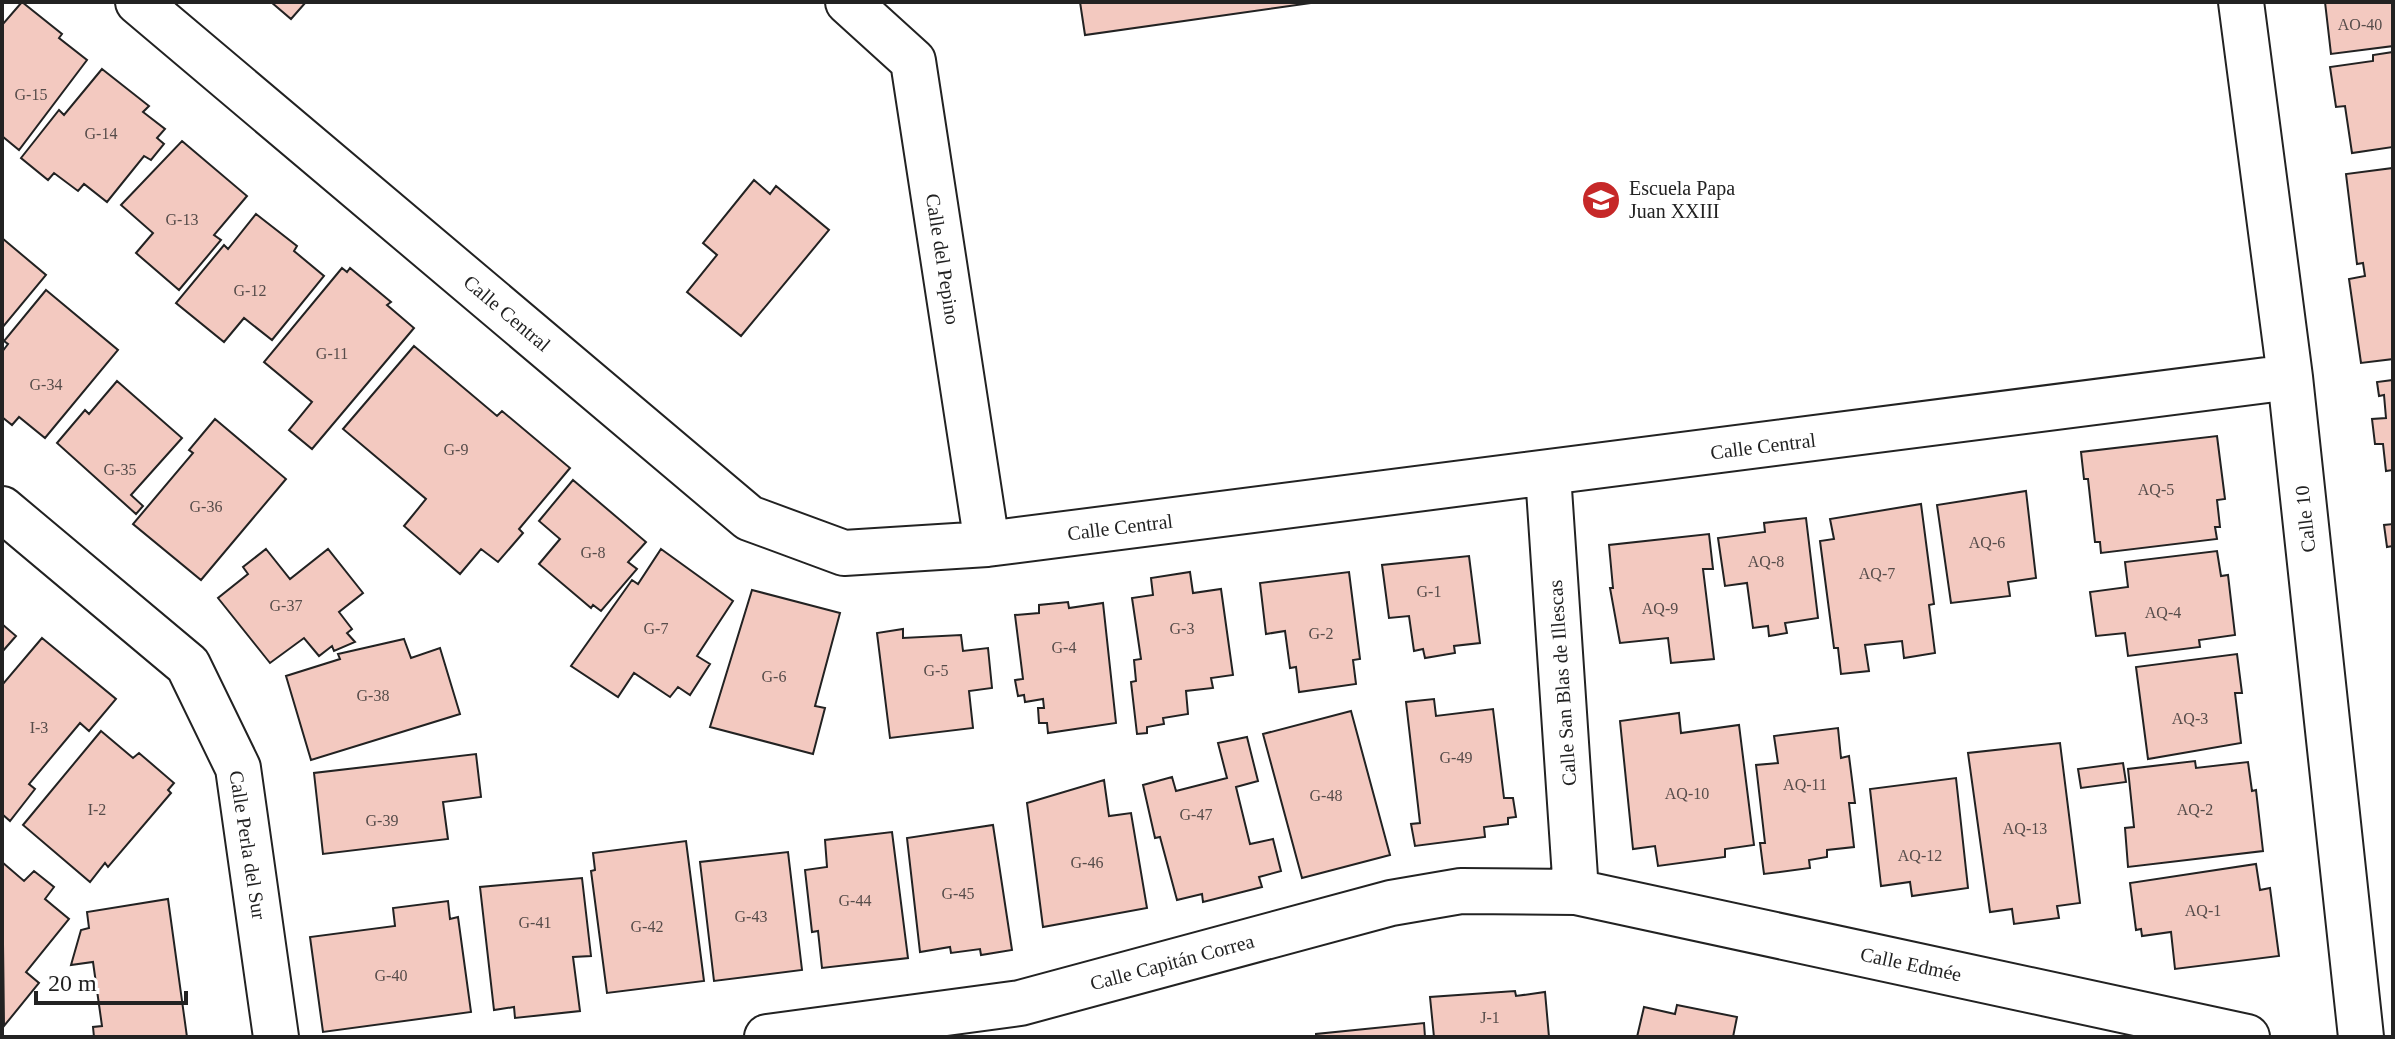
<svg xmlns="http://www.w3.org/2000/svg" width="2395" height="1039" font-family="Georgia,serif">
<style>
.building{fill:#f3c9c0;stroke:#222;stroke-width:2}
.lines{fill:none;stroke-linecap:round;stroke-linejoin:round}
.minor-casing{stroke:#222;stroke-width:48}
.minor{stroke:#fff;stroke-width:44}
.labels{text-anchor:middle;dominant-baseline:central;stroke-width:6;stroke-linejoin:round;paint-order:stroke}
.number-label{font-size:16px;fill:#564c4a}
.poi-label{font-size:20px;fill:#222;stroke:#fff;text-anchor:start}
.street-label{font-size:20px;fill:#222;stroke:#fff}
</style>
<rect width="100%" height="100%" fill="#fff"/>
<path class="building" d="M22,2l40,32 -3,4 28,22 -68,90 -17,-14v-111z
M271,2h35l-15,17z
M1080,2h238l-233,33z
M2325,2h68v44l-62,8z
M2393,52v95l-41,6 -7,-47 -9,1 -6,-40 43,-6v-6z
M102,69l47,37 -6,6 22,17 -8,9 7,6 -13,16 -7,-4 -37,46 -23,-18 -6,7 -24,-18 -6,7 -27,-22 38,-48 5,5z
M182,141l65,55 -33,39 7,5 -42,50 -43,-37 17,-20 -32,-28z
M2393,168v191l-32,4 -12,-84 16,-3 -2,-13 -6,1 -11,-90z
M754,180l16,14 6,-8 53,44 -88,106 -54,-44 30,-37 -14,-12z
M256,214l41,32 -3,5 30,25 -52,64 -28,-22 -20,24 -48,-39 48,-58 4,4z
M2,238l44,37 -44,53z
M342,268l5,4 3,-4 41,34 -4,3 27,23 -102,121 -23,-19 23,-28 -48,-40z
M46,290l72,60 -73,88 -26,-21 -7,8 -10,-8v-65l6,-8 -4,-3z
M414,346l83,70 5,-5 68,57 -51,61 4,4 -25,29 -17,-13 -21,25 -56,-48 22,-27 -83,-70z
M2393,380v90l-7,1 -3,-27h-8l-3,-25 14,-1 -2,-23 -5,1 -2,-14z
M117,381l65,57 -51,57 12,11 -7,8 -79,-71 28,-33 4,4z
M215,419l71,60 -85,101 -68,-56 60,-71 -4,-3z
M2217,436l8,63 -8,1 3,27h-5l2,12 -116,14 -1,-11h-5l-7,-63h-4l-3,-27z
M573,480l73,62 -18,20 9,7 -36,42 -8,-6 -2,3 -52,-44 21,-25 -21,-18z
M2026,491l10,87 -28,4 2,14 -59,7 -14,-98z
M1921,504l13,100 -5,1 6,48 -31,5 -2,-17 -37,4 4,26 -28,3 -3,-26h-4l-14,-107 14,-2 -4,-20z
M1806,518l12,100 -33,5 2,10 -18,3 -1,-10 -15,2 -6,-45 -22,3 -7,-48 47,-6 -1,-9z
M2393,524v22l-6,1 -3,-22z
M1709,534l4,35h-10l11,90 -43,4 -3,-25 -48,5 -10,-55h3l-4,-43z
M266,549l24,30 38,-30 35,44 -24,19 13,17 -5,4 8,9 -21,9 -2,-5 -13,10 -15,-18 -34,25 -52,-65 30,-24 -5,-7z
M661,549l72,52 -36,55 13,8 -20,31 -12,-8 -8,10 -36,-24 -16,24 -47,-31 61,-86 6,4z
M2217,551l4,25 7,-1 7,60 -36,5 1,7 -72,9 -3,-23 -29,3 -6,-44 38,-5 -3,-25z
M1469,556l11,87 -26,3 1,7 -30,5 -2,-9 -9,2 -5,-35 -20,2 -7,-53z
M1190,572l3,21 28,-4 12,86 -22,3 2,10 -27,3 2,23 -25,4 1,6 -17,3v6l-10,1 -6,-52 5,-1 -2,-21 7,-1 -9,-61 21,-3 -2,-17z
M1349,572l11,87 -7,1 3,24 -57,8 -3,-25 -6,1 -5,-37 -19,3 -6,-51z
M752,590l88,23 -25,93 10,2 -12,46 -103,-27z
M1068,602l1,6 34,-5 13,120 -68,10 -1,-10h-8l-1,-15h6l-1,-9 -18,3 -1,-7 -6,1 -3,-16 8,-1 -8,-64 24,-2v-8z
M2,624l14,12 -14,16z
M903,629v9l58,-3 2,16 25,-3 4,40 -23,3 4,37 -83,10 -13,-105z
M42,638l74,61 -27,32 -9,-8 -51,61 6,5 -25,32 -8,-7v-129z
M404,639l7,19 29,-10 20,66 -149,46 -25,-84 54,-17 -2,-5z
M2237,654l5,39h-7l6,50 -93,16 -12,-92z
M1434,699l2,17 57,-7 11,89h9l3,19 -8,1v6l-24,3 1,10 -70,9 -4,-22 9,-1 -14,-121z
M1351,711l39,144 -88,23 -39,-144z
M1679,713l2,20 58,-8 15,120 -29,4v8l-67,9 -3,-20 -22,3 -13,-128z
M1838,728l3,30 8,-2 6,47h-6l5,44 -27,3v7l-18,3 1,8 -46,6 -4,-31h5l-9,-78 22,-2 -4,-27z
M101,731l32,27 6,-5 35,30 -6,7 3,3 -63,74 -3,-4 -15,19 -67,-57z
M1247,737l11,44 -22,6 14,57 23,-5 8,32 -22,6 3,10 -59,15 -1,-8 -25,6 -17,-63 -5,1 -12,-53 29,-8 4,14 51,-13 -9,-35z
M2060,743l20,160 -23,3 2,12 -45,6 -2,-15 -22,3 -22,-159z
M476,754l5,43 -38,5 5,37 -125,15 -9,-81z
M2195,761l1,7 52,-6 4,29 4,-1 7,61 -135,16 -3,-39 9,-1 -6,-58z
M2123,763l3,19 -45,6 -3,-19z
M1956,778l12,110 -56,8 -2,-14 -29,4 -11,-97z
M1104,780l5,36 22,-3 16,95 -104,19 -16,-124z
M993,825l19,125 -31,5 -1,-6 -29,4 -1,-6 -30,5 -13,-114z
M892,832l16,126 -86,10 -4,-37 -6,1 -7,-62 22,-3 -2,-27z
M686,841l18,140 -97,12 -16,-122 4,-1 -2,-17z
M788,852l14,118 -88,11 -14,-119z
M2,862l22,19 10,-10 20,16 -9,12 24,20 -43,53 13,11 -35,43z
M2256,864l4,26 10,-2 9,68 -104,13 -4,-37 -29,4 -1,-7 -5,1 -6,-47z
M582,878l9,78 -18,1 7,54 -65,7 -1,-11 -20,3 -14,-123z
M168,899l19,138h-93l-1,-10 9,-1 -9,-64 -22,3 10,-35 8,-2 -2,-16z
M448,901l2,18 8,-2 13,95 -148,20 -13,-95 85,-11 -2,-18z
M1515,991l1,5 29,-4 4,45h-115l-4,-40z
M1677,1005l60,12 -4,20h-96l7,-30 31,7z
M1424,1023l1,14h-109v-3z"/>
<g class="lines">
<defs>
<path id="minor" d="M138,2l611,516 95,35 143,-9 1303,-167
M848,2l65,59 74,483
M2241,2l49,375 71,660
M1548,474l28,418
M2,509l186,156 50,103 38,269
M767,1037l253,-34 371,-100 70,-12 115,1 671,145"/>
</defs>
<use href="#minor" class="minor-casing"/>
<use href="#minor" class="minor"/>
</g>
<defs>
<symbol id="school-disc" viewBox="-11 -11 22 22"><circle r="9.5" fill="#c62828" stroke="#fff"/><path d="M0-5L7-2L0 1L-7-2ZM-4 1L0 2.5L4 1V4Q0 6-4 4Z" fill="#fff"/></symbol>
</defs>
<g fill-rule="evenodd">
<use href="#school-disc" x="1579" y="178" width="44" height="44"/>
</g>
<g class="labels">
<g class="number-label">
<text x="2360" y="24">AO-40</text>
<text x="31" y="94">G-15</text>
<text x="101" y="133">G-14</text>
<text x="182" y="219">G-13</text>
<text x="250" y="290">G-12</text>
<text x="332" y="353">G-11</text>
<text x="46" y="384">G-34</text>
<text x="456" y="449">G-9</text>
<text x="120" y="469">G-35</text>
<text x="2156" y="489">AQ-5</text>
<text x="206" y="506">G-36</text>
<text x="1987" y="542">AQ-6</text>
<text x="593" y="552">G-8</text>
<text x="1766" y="561">AQ-8</text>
<text x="1877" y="573">AQ-7</text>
<text x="1429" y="591">G-1</text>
<text x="286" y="605">G-37</text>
<text x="1660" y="608">AQ-9</text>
<text x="2163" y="612">AQ-4</text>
<text x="656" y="628">G-7</text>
<text x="1182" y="628">G-3</text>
<text x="1321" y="633">G-2</text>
<text x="1064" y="647">G-4</text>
<text x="936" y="670">G-5</text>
<text x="774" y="676">G-6</text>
<text x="373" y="695">G-38</text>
<text x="2190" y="718">AQ-3</text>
<text x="39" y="727">I-3</text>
<text x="1456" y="757">G-49</text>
<text x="1805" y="784">AQ-11</text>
<text x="1687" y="793">AQ-10</text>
<text x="1326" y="795">G-48</text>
<text x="97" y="809">I-2</text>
<text x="2195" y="809">AQ-2</text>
<text x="1196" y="814">G-47</text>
<text x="382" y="820">G-39</text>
<text x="2025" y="828">AQ-13</text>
<text x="1920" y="855">AQ-12</text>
<text x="1087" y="862">G-46</text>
<text x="958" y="893">G-45</text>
<text x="855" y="900">G-44</text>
<text x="2203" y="910">AQ-1</text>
<text x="751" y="916">G-43</text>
<text x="535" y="922">G-41</text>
<text x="647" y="926">G-42</text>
<text x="391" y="975">G-40</text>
<text x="1490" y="1017">J-1</text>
</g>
<g class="poi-label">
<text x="1629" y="188">Escuela Papa<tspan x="1629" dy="23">Juan XXIII</tspan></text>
</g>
<g class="street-label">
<text transform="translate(943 259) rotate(81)">Calle del Pepino</text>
<text transform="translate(507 313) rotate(40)">Calle Central</text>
<text transform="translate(1763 446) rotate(-7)">Calle Central</text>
<text transform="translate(2305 519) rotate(-96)">Calle 10</text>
<text transform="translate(1120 527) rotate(-7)">Calle Central</text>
<text transform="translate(1562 683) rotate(-94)">Calle San Blas de Illescas</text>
<text transform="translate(248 845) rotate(81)">Calle Perla del Sur</text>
<text transform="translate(1172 962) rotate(-15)">Calle Capitán Correa</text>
<text transform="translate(1911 964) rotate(12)">Calle Edmée</text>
</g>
</g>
<rect width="2395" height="1039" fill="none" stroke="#222222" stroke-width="8"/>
<path d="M36 991v12h150v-12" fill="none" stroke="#222222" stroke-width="4"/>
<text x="48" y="991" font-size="24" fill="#222222" stroke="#ffffff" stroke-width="6" paint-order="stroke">20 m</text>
</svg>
